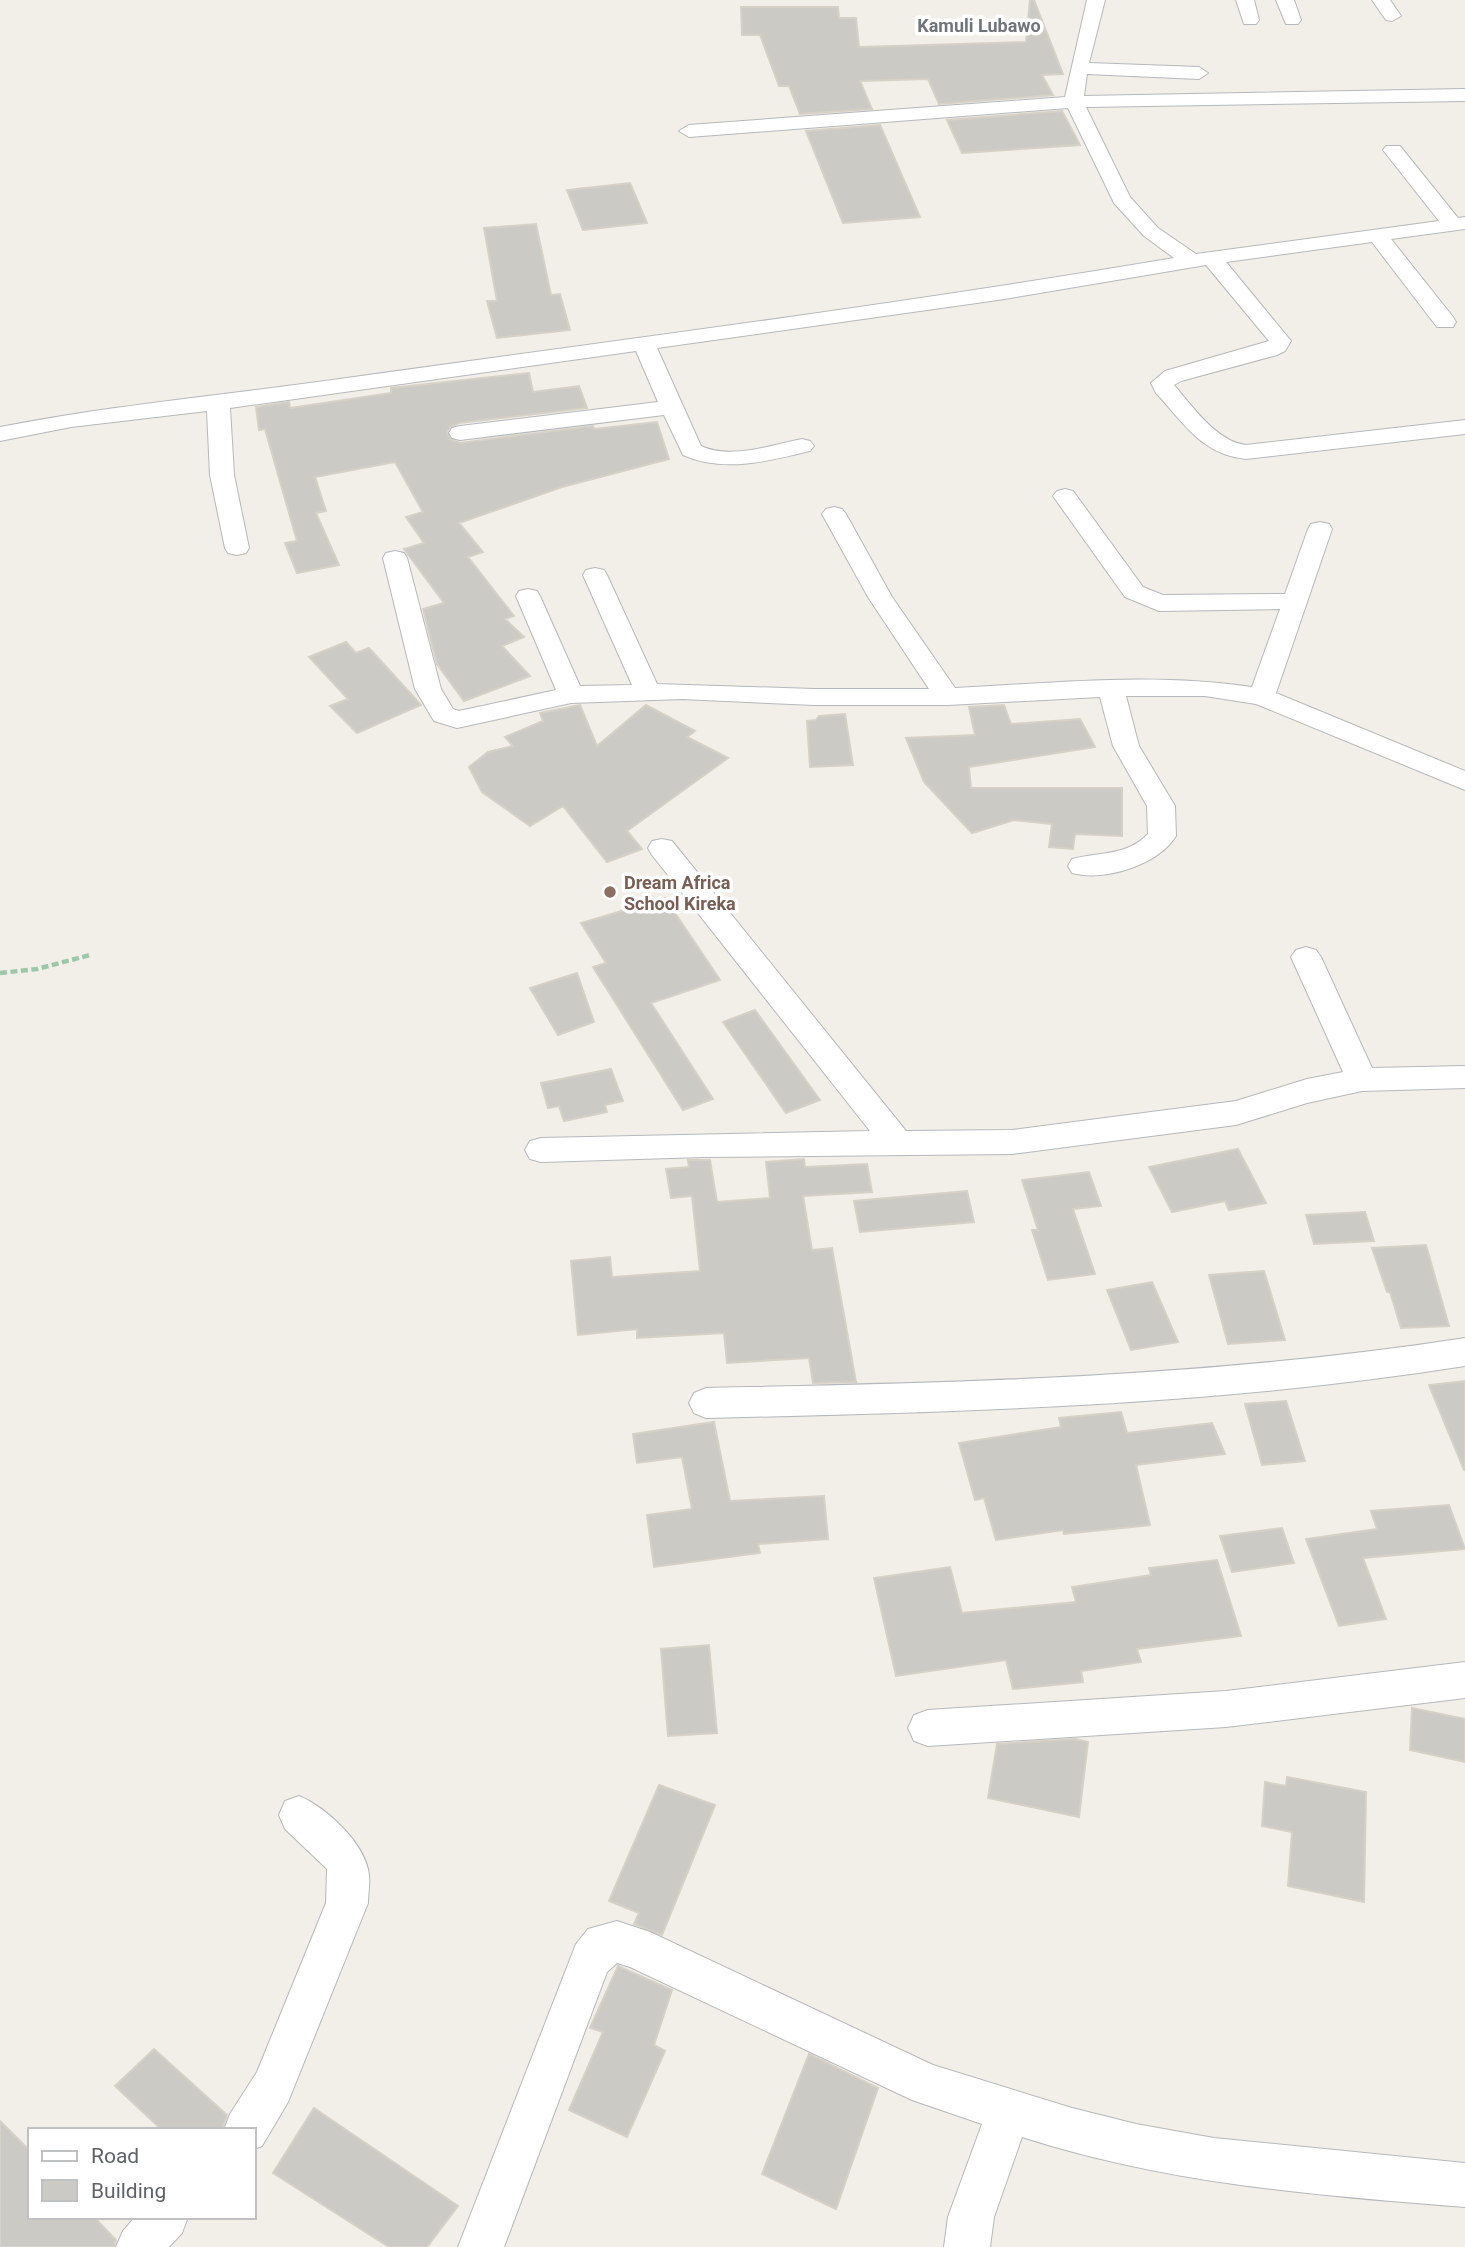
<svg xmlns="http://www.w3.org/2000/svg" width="1465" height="2247" font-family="Roboto,sans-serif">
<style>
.building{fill:#cccac5;stroke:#d6d1c6;stroke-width:2}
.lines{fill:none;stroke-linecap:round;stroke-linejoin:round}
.minor-casing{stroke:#b5b8bc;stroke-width:2}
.path{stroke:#9cc7a9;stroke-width:4.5;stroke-dasharray:7 3.5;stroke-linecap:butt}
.minor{fill:#fff;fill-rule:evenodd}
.education-dot{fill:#8d6e63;stroke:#fff;stroke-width:2.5}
.labels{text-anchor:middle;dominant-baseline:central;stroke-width:7;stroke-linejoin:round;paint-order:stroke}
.far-quarter-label{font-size:18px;font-weight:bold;fill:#70757a;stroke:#fff}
.education-label{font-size:18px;font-weight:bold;fill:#785e54;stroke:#fff;text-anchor:start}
</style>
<rect width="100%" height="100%" fill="#f1efe8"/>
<path class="building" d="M1030,0h4l29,74 -21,1 11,20 -114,9 -11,-25 -68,2 12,28 -72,5 -11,-28h-10l-19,-51h-18l-1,-28h97l1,11h17l3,29 167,-5z
M1062,111l18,34 -118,8 -15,-33z
M880,125l40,92 -77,6 -37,-92z
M630,183l17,40 -64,7 -16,-40z
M536,224l15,71 9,-1 10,36 -73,8 -10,-37h10l-13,-73z
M529,373l4,19 46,-6 8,22 -128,15 -9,4 -3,5 3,7 10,4 133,-17 1,3 63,-7 12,37 -107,28 -103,36 24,29 -15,5 46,59 -9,3 19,18 -22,9 28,30 -66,25 -27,-37 -14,-55 21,-6 -40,-54 20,-6 -18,-26 17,-5 -28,-50 -80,15 11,34 -10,2 23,52 -42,8 -12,-30 12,-2 -32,-112 -6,1 -3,-23 33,-5 1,6 101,-15v-5z
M346,642l10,11 13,-5 52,57 -64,28 -27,-27 18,-7 -39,-42z
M580,705l17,41 49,-41 49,26 -8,6 41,21 -101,73 15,18 -35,13 -44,-56 -33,20 -48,-34 -13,-25 19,-15 25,-6 -8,-9 38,-16 -3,-8z
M1004,705l7,19 69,-5 15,28 -126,20 2,21h151v48l-47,-2 -2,15 -24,-2 3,-23 -38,-4 -42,13 -48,-51 -18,-44 69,-3 -6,-28z
M845,714l8,51 -43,2 -3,-46 9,-1 3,-4z
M665,898l55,82 -69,23 62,96 -30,11 -90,-143 13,-4 -25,-40z
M577,973l17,49 -36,13 -28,-47z
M755,1010l65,90 -34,13 -63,-91z
M611,1069l12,32 -18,4 2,7 -43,9 -5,-15 -11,2 -7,-25z
M1238,1149l28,54 -37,7 -4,-9 -53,11 -23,-45z
M804,1159l1,8 62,-3 5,28 -69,4 9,54 20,-2 24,134 -43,1 -4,-25 -82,5 -3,-30 -87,5v-9l-59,6 -7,-74 39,-4 2,20 88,-6 -8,-75 -21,2 -5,-29 23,-2 -1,-7h22l7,42 53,-4 -4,-36z
M1089,1172l12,34 -28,3 22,65 -47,6 -16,-50h6l-16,-50z
M967,1191l7,31 -114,10 -6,-31z
M1365,1212l9,29 -60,3 -8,-29z
M1426,1245l23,81 -48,2 -11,-36h-3l-15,-44z
M1264,1271l21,69 -57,4 -19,-69z
M1152,1282l26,60 -47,8 -24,-60z
M1465,1381v89h-1l-35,-85z
M1286,1401l19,60 -43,4 -17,-61z
M1121,1412l6,21 85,-10 13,31 -89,11 14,60 -86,9 -1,-4 -67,10 -12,-42 -9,2 -16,-57 102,-16 -2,-9z
M714,1422l16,79 94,-5 4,43 -70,5 2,9 -106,14 -7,-52 45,-6 -10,-52 -45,6 -4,-29z
M1449,1505l16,44 -102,9 23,61 -47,7 -33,-87 71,-10 -6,-18z
M1282,1528l12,35 -62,9 -12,-36z
M1217,1560l24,76 -104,13 4,13 -60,9 2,11 -70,7 -7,-29 -110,16 -22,-98 76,-11 12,46 114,-11 -4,-15 79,-12 -2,-7z
M709,1645l8,88 -49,3 -7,-87z
M1412,1708l53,11v43l-55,-12z
M1075,1739l13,3 -9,75 -91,-19 9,-54z
M1287,1777l79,15 -2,110 -76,-16 4,-54 -30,-6 3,-44 21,4z
M659,1785l56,20 -53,130 -28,-11 5,-11 -30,-12z
M618,1966l54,24 -18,55 11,6 -38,86 -58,-27 34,-78 -13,-4z
M154,2049l73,66 -5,15h-60l-47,-44z
M809,2054l69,34 -42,121 -74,-35z
M314,2108l144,98 -31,41h-38l-116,-74z
M0,2121l30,30v66h64l22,23 -2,7h-114z"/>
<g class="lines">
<defs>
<path id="minor" d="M1087,0h18l-16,63 110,4 9,6 -9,6 -112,-5 -3,22 381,-7v12l-379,6 44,90 28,31 38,26 243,-33 -56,-71 3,-4h14l58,72 7,-1v12l-74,10 62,78 3,5 -3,5h-16l-65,-85 -146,20 65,79 -6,10 -8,4 -96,26 -7,4c18,21 43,57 72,60l219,-25v14l-219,25c-45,-5 -61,-35 -90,-66l-5,-10 14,-12 104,-30 -63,-76 -208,35 -341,48 44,98c30,14 70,-1 101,-7l8,2 4,5 -4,5c-41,10 -87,22 -127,4l-19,-40 -204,25 -8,-2 -3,-5 3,-5 8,-2 198,-24 -22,-51 -406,57 4,67 15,73 -3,5 -9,2 -9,-2 -3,-5 -15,-73 -3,-64 -136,16 -71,14v-14c117,-23 236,-33 354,-50 274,-38 548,-73 820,-119l-30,-22 -30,-33 -46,-95 -379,29 -10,-6 10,-6 376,-28z
M1236,0h18l5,20 -3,4h-12z
M1276,0h18l7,20 -3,4h-12z
M1372,0h18l11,16 -9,5 -6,-1z
M1065,489l8,2 70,96 20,8 122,-1 23,-65 3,-5 9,-2 9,2 3,5 -56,164 189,78v19l-209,-86 -51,-8h-79l13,50 36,60 1,30c-18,29 -72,46 -104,37l-4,-7 4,-7c27,-7 55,-3 76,-25l-1,-28 -34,-60 -13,-49 -152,8h-134l-132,-6 -111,4 -114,25 -23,-7 -19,-32 -32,-131 3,-5 9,-2 9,2 3,5 34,131 12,20 6,2 97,-21 -40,-94 3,-5 9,-2 9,2 3,5 40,90 52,-1 -49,-110 3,-5 9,-2 9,2 3,5 50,109 157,5h115l-61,-92 -46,-83 4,-5 8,-2 8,2 4,5 46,83 63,91c100,-5 199,-16 297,-1l28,-78 -121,2 -34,-14 -72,-101 4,-5z
M662,839l10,2 234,290 106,-1 224,-29 71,-22 36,-7 -52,-115 5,-7 10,-3 10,3 5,7 51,111 93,-2v22l-103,3 -55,12 -71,22 -224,29 -308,3 -163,5 -11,-3 -5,-9 5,-9 11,-3 329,-7 -218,-276 -4,-7 4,-7z
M1465,1338v28c-253,40 -504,46 -759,52l-12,-5 -5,-10 5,-10 12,-5c254,-5 507,-11 759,-50z
M1465,1662v36l-239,29 -298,19 -14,-5 -6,-13 6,-13 14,-5 298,-19z
M299,1796c27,11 67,48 70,79 1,9 -1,19 -1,28l-80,199 -26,44 -8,3v-19h-30l6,-16 27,-42 69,-169 1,-34 -42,-40 -6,-14 6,-14z
M617,1921l33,11 283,133 139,43 64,16 78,14 251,25v44c-152,-12 -297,-23 -443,-70l-28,80 -4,30h-46l4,-30 34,-93 -70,-24 -282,-133 -13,-4 -10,9 -103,275h-46l118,-303 12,-15z
M135,2217h53l-6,16 -13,14h-53l7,-16z"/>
</defs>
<use href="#minor" class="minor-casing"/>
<path class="path" d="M0,973l37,-4 53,-14"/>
<use href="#minor" class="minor"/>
</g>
<circle class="education-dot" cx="610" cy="892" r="7"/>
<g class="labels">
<g class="far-quarter-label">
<text x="979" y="25">Kamuli Lubawo</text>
</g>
<g class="education-label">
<text x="624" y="882">Dream Africa<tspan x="624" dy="21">School Kireka</tspan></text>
</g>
</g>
<rect x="28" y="2128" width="228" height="91" fill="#ffffff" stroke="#bfc1c3" stroke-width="2"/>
<rect x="42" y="2151" width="35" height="10" fill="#ffffff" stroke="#bfc1c3" stroke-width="2"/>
<text x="91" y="2163" font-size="21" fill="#5f6368">Road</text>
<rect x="42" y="2180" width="35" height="21" fill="#cccac5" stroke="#bfc1c3" stroke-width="2"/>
<text x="91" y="2198" font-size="21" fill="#5f6368">Building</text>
</svg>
